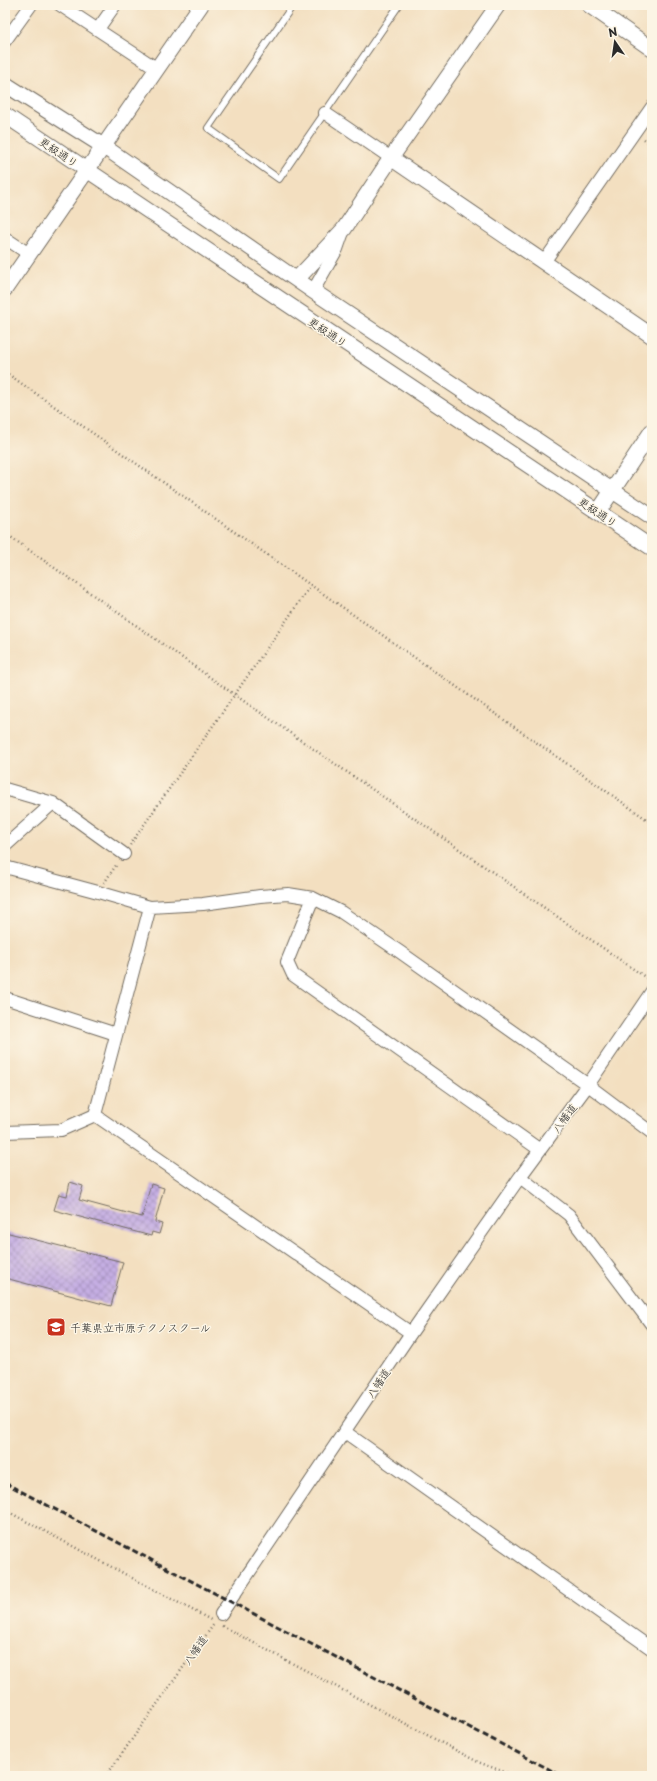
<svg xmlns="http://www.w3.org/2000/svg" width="657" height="1781" font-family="'Playpen Sans','Klee One',sans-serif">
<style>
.building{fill:url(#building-cross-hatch)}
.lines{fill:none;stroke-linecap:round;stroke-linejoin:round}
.service-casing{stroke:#716a5f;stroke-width:8}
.minor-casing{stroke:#716a5f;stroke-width:14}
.tertiary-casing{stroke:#716a5f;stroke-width:17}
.path{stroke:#716a5f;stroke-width:2.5;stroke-dasharray:1 3;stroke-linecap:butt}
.service{stroke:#fff;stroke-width:6}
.minor{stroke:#fff;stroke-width:12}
.tertiary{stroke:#fff;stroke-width:15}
.rail{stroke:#2b2b2b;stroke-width:3;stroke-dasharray:6 3;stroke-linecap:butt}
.labels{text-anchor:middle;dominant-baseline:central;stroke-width:3;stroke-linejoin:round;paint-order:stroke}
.street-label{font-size:11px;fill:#2b2b2b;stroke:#fcf5e5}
.poi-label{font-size:11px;fill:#2b2b2b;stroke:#fcf5e5;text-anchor:start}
</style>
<defs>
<pattern id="building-cross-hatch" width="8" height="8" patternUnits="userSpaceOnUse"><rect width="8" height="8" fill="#c5aee3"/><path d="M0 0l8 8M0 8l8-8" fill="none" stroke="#a08eb8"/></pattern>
</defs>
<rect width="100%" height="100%" fill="#fcf5e5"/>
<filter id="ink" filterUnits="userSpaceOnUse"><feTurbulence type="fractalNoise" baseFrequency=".025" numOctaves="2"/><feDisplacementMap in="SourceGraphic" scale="8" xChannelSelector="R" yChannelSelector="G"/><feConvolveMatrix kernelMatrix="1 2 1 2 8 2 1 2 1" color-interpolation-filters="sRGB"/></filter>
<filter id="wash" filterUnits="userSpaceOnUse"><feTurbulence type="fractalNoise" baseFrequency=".012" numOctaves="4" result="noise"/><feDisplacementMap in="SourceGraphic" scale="16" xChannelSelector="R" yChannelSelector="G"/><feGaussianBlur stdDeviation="0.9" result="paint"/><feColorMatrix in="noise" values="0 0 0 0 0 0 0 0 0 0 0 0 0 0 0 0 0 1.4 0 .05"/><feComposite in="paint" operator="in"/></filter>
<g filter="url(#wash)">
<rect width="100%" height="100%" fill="#f3dfc0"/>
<g id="blocks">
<path class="building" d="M70,1182l13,4 -4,14 63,17 9,-33 13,4 -9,34 7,2 -3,10 -7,-2 -1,4 -97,-26 5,-16 8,2z
M5,1232l118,30 -12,44 -106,-28z"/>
</g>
</g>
<g filter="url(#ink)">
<use href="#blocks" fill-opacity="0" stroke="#716a5f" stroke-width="1"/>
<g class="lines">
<defs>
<path id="service" d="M293,5l-85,123 71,51 120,-174"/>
<path id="minor" d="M60,5l96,63
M98,29l17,-24
M5,41l26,-36
M325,113l66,45
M5,238l24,16
M544,262l108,-155
M313,291l24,-42 6,-17
M5,789l48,14 71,51
M5,846l48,-43
M5,867l93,25 52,15 53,-3 57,-8 28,-2 25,4 28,14 59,40 188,133 64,48
M313,898l-26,64 6,13 247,175
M5,998l111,36
M95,1115l316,218
M95,1115l55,-208
M5,1132l56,-2 34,-15
M520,1177l49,38 83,110
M345,1432l307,217
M221,1614l190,-281 109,-156 68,-92 64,-94"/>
<path id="tertiary" d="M589,5l63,44
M5,84l98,62 210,145 339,226
M5,115l647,433
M391,158l261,178
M297,279l47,-50 47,-71 107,-153
M5,289l196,-284
M598,512l54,-81"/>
</defs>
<use href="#service" class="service-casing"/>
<use href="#minor" class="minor-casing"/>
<use href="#tertiary" class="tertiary-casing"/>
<path class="path" d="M644,139l8,6
M5,372l647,451
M5,533l230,162 413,284
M130,845l181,-260
M104,883l13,-19
M5,1510l206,110
M222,1626l256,136 37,14
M106,1776l108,-152"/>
<use href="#service" class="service"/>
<use href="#minor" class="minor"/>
<use href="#tertiary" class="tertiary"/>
<path class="rail" d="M5,1483l557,293"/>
</g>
</g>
<defs>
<symbol id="university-square" viewBox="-11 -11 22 22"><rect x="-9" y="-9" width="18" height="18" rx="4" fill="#c8321e" stroke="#fcf5e5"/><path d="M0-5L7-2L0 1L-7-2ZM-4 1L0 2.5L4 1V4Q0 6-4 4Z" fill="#fff"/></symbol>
</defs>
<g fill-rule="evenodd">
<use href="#university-square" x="45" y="1316" width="22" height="22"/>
</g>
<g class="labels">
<g class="street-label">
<text transform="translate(59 152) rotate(34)">更級通り</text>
<text transform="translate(328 332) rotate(34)">更級通り</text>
<text transform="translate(598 512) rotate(34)">更級通り</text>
<text transform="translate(564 1118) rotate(-53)">八幡道</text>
<text transform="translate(378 1383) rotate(-56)">八幡道</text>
<text transform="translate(195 1650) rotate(-55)">八幡道</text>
</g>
<g class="poi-label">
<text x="70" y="1327">千葉県立市原テクノスクール</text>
</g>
</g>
<rect width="657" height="1781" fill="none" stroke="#fcf5e5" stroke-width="20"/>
<g transform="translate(615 42) rotate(347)" stroke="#fcf5e5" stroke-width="3" paint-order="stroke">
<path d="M0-3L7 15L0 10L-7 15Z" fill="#2b2b2b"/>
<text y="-6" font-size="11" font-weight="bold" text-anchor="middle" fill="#2b2b2b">N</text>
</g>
</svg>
